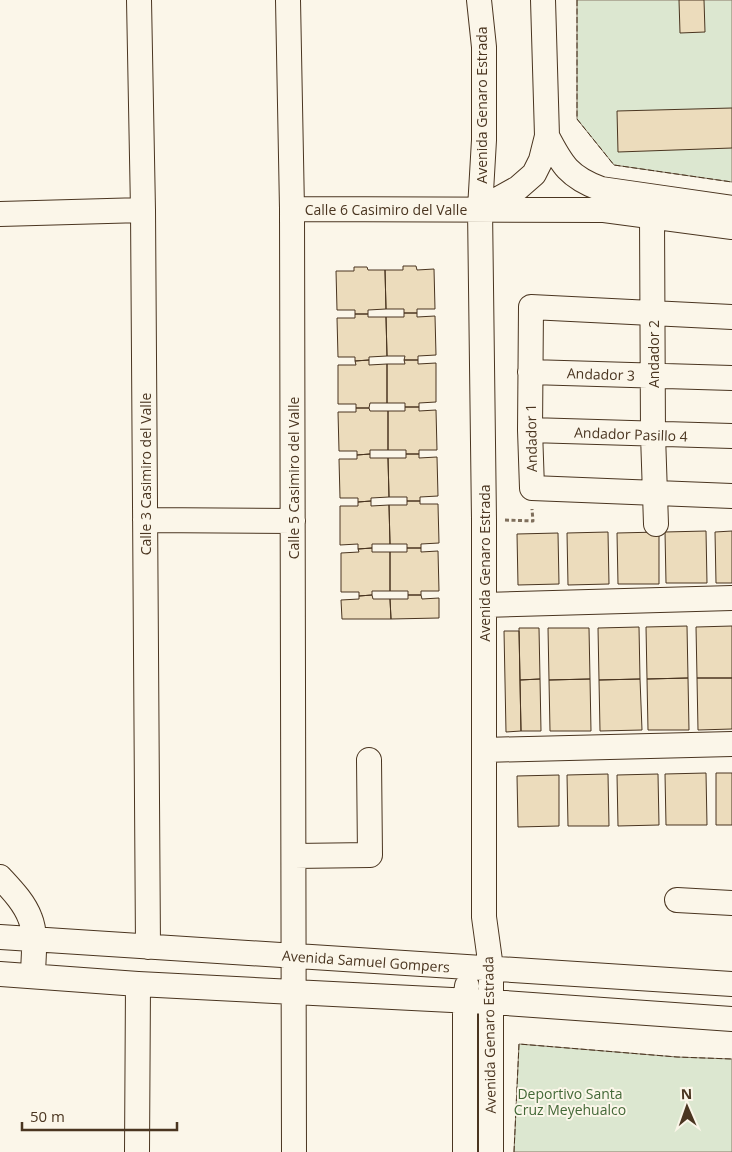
<svg xmlns="http://www.w3.org/2000/svg" width="732" height="1152" font-family="'Open Sans',sans-serif">
<style>
.green{fill:#dce7d0;stroke:#887966}
.building{fill:#ecdcbc;stroke:#4a3520}
.lines{fill:none;stroke-linecap:round;stroke-linejoin:round}
.minor-casing{stroke:#4a3520;stroke-width:26}
.path{stroke:#7f6f5c;stroke-width:3;stroke-dasharray:4 2.5;stroke-linecap:butt}
.minor{stroke:#fbf6e9;stroke-width:24}
.fence{stroke:#4a3520;stroke-width:1;stroke-dasharray:6 2.5;stroke-linecap:butt}
.labels{text-anchor:middle;dominant-baseline:central;stroke-width:4;stroke-linejoin:round;paint-order:stroke}
.street-label{font-size:14px;fill:#4a3520;stroke:#fbf6e9}
.park-label{font-size:14px;fill:#436837;stroke:#fbf6e9}
</style>
<rect width="100%" height="100%" fill="#fbf6e9"/>
<path class="green" d="M577,0h155v182l-118,-17 -37,-46z
M519,1044l158,13 55,2v93h-218z"/>
<path class="building" d="M679,0h25l1,32 -25,1z
M732,108v40l-114,4 -1,-41z
M403,266h13l1,4 17,-1 1,40h-18v4h-13v-4h-18l-1,-39h18z
M354,267h13l1,3h17l1,39 -18,1v4h-13v-4h-18l-1,-39h18z
M404,313h13v4l18,-1 1,39 -18,1v4h-14l1,-4h-18l-1,-39h18z
M355,314h13v3h18l1,39 -18,1v3l-14,1v-4h-17l-1,-39h18z
M369,360v5l18,-1v39h-17l-1,5h-13v-4h-18v-39h18l-1,-4z
M404,360h14v4l18,-1v39l-17,1v4h-14v-4h-18v-39h18z
M405,407h14v4l17,-1 1,40h-18v4h-13v-4h-18v-39h17z
M356,408h13l1,3h18v39h-18v4l-13,1v-4h-18l-1,-39h18z
M370,454v4h18l1,39 -18,1v3l-13,1v-4h-18l-1,-39h18v-4z
M406,454h13v4l18,-1 1,39 -18,1v4h-13v-4h-18l-1,-39h18z
M371,501v5l18,-1 1,39h-18v4l-14,1v-5l-18,1v-39h18v-4z
M407,501h13v3h18l1,39 -18,1v4h-14v-4h-17l-1,-39h18z
M706,531l1,52h-41l-1,-51z
M732,531v52h-16l-1,-51z
M608,532l1,52 -41,1 -1,-52z
M659,532v52h-41l-1,-51z
M558,533l1,51 -41,1 -1,-51z
M372,548v4h18v39h-18v4l-13,1v-4h-18v-39l18,-1 -1,-3z
M407,548h14v4l17,-1 1,40h-18v4h-13v-4h-18v-39h17z
M372,595l1,4h17l1,20h-49l-1,-19 18,-1v-3z
M408,595h13l1,4 17,-1v20l-48,1 -1,-20h18z
M687,626l1,52 -41,1 -1,-52z
M732,626v52h-35l-1,-51z
M639,627l1,52 -41,1 -1,-52z
M519,628h20l1,51 -20,1z
M548,628h41l1,51 -41,1z
M504,631h15l2,100 -15,1z
M688,678l1,52h-41l-1,-51z
M697,678h35v51l-34,1z
M540,679l1,52h-20l-1,-51z
M590,679l1,52h-41l-1,-51z
M640,679l2,51 -42,1 -1,-51z
M706,773l1,52h-41l-1,-51z
M716,773h16v52h-16z
M608,774l1,52h-41l-1,-51z
M658,774l1,51 -41,1 -1,-51z
M559,775v51l-41,1 -1,-51z"/>
<g class="lines">
<defs>
<path id="minor" d="M139,0l4,210 5,737
M288,0l4,209 2,943
M479,0l5,47v93l-4,69 4,311v397l7,51v184
M547,136c15,29 22,41 54,53l131,19
M482,208l36,-20 16,-14 7,-14 6,-24 -4,-136
M292,209l312,1 128,17
M0,214l143,-4
M652,216l1,219 3,89
M732,317l-201,-10 -1,123 2,58 200,8
M530,372l202,6
M530,430l202,6
M145,520l148,1
M484,605l248,-7
M484,750l248,-6
M294,856l76,-1 -1,-95
M0,877c11,12 24,25 30,41 7,17 3,40 3,58
M677,900l55,3
M0,937l732,47
M0,974l138,10 353,18 241,17
M137,1152l1,-168
M465,1152v-151l2,-15"/>
</defs>
<use href="#minor" class="minor-casing"/>
<path class="path" d="M505,520l28,1 -1,-12"/>
<use href="#minor" class="minor"/>
<path class="fence" d="M577,0v119l37,46 118,17
M514,1152l5,-108 158,13 55,2"/>
</g>
<g class="labels">
<g class="street-label">
<text transform="translate(481 105) rotate(-90)">Avenida Genaro Estrada</text>
<text x="386" y="209">Calle 6 Casimiro del Valle</text>
<text transform="translate(653 354) rotate(-90)">Andador 2</text>
<text transform="translate(601 374) rotate(2)">Andador 3</text>
<text transform="translate(631 434) rotate(2)">Andador Pasillo 4</text>
<text transform="translate(531 438) rotate(-91)">Andador 1</text>
<text transform="translate(145 474) rotate(-90)">Calle 3 Casimiro del Valle</text>
<text transform="translate(293 478) rotate(-90)">Calle 5 Casimiro del Valle</text>
<text transform="translate(484 563) rotate(-90)">Avenida Genaro Estrada</text>
<text transform="translate(366 961) rotate(4)">Avenida Samuel Gompers</text>
<text transform="translate(489 1035) rotate(-91)">Avenida Genaro Estrada</text>
</g>
<g class="park-label">
<text x="570" y="1093">Deportivo Santa<tspan x="570" dy="16">Cruz Meyehualco</tspan></text>
</g>
</g>
<g transform="translate(687 1107) rotate(358)" stroke="#fbf6e9" stroke-width="4" paint-order="stroke">
<path d="M0-4L9 19L0 12L-9 19Z" fill="#4a3520"/>
<text y="-8" font-size="14" font-weight="bold" text-anchor="middle" fill="#4a3520">N</text>
</g>
<path d="M22 1122v8h155v-8" fill="none" stroke="#4a3520" stroke-width="2.5"/>
<text x="30" y="1122" font-size="15" fill="#4a3520" stroke="#fbf6e9" stroke-width="4" paint-order="stroke">50 m</text>
</svg>
